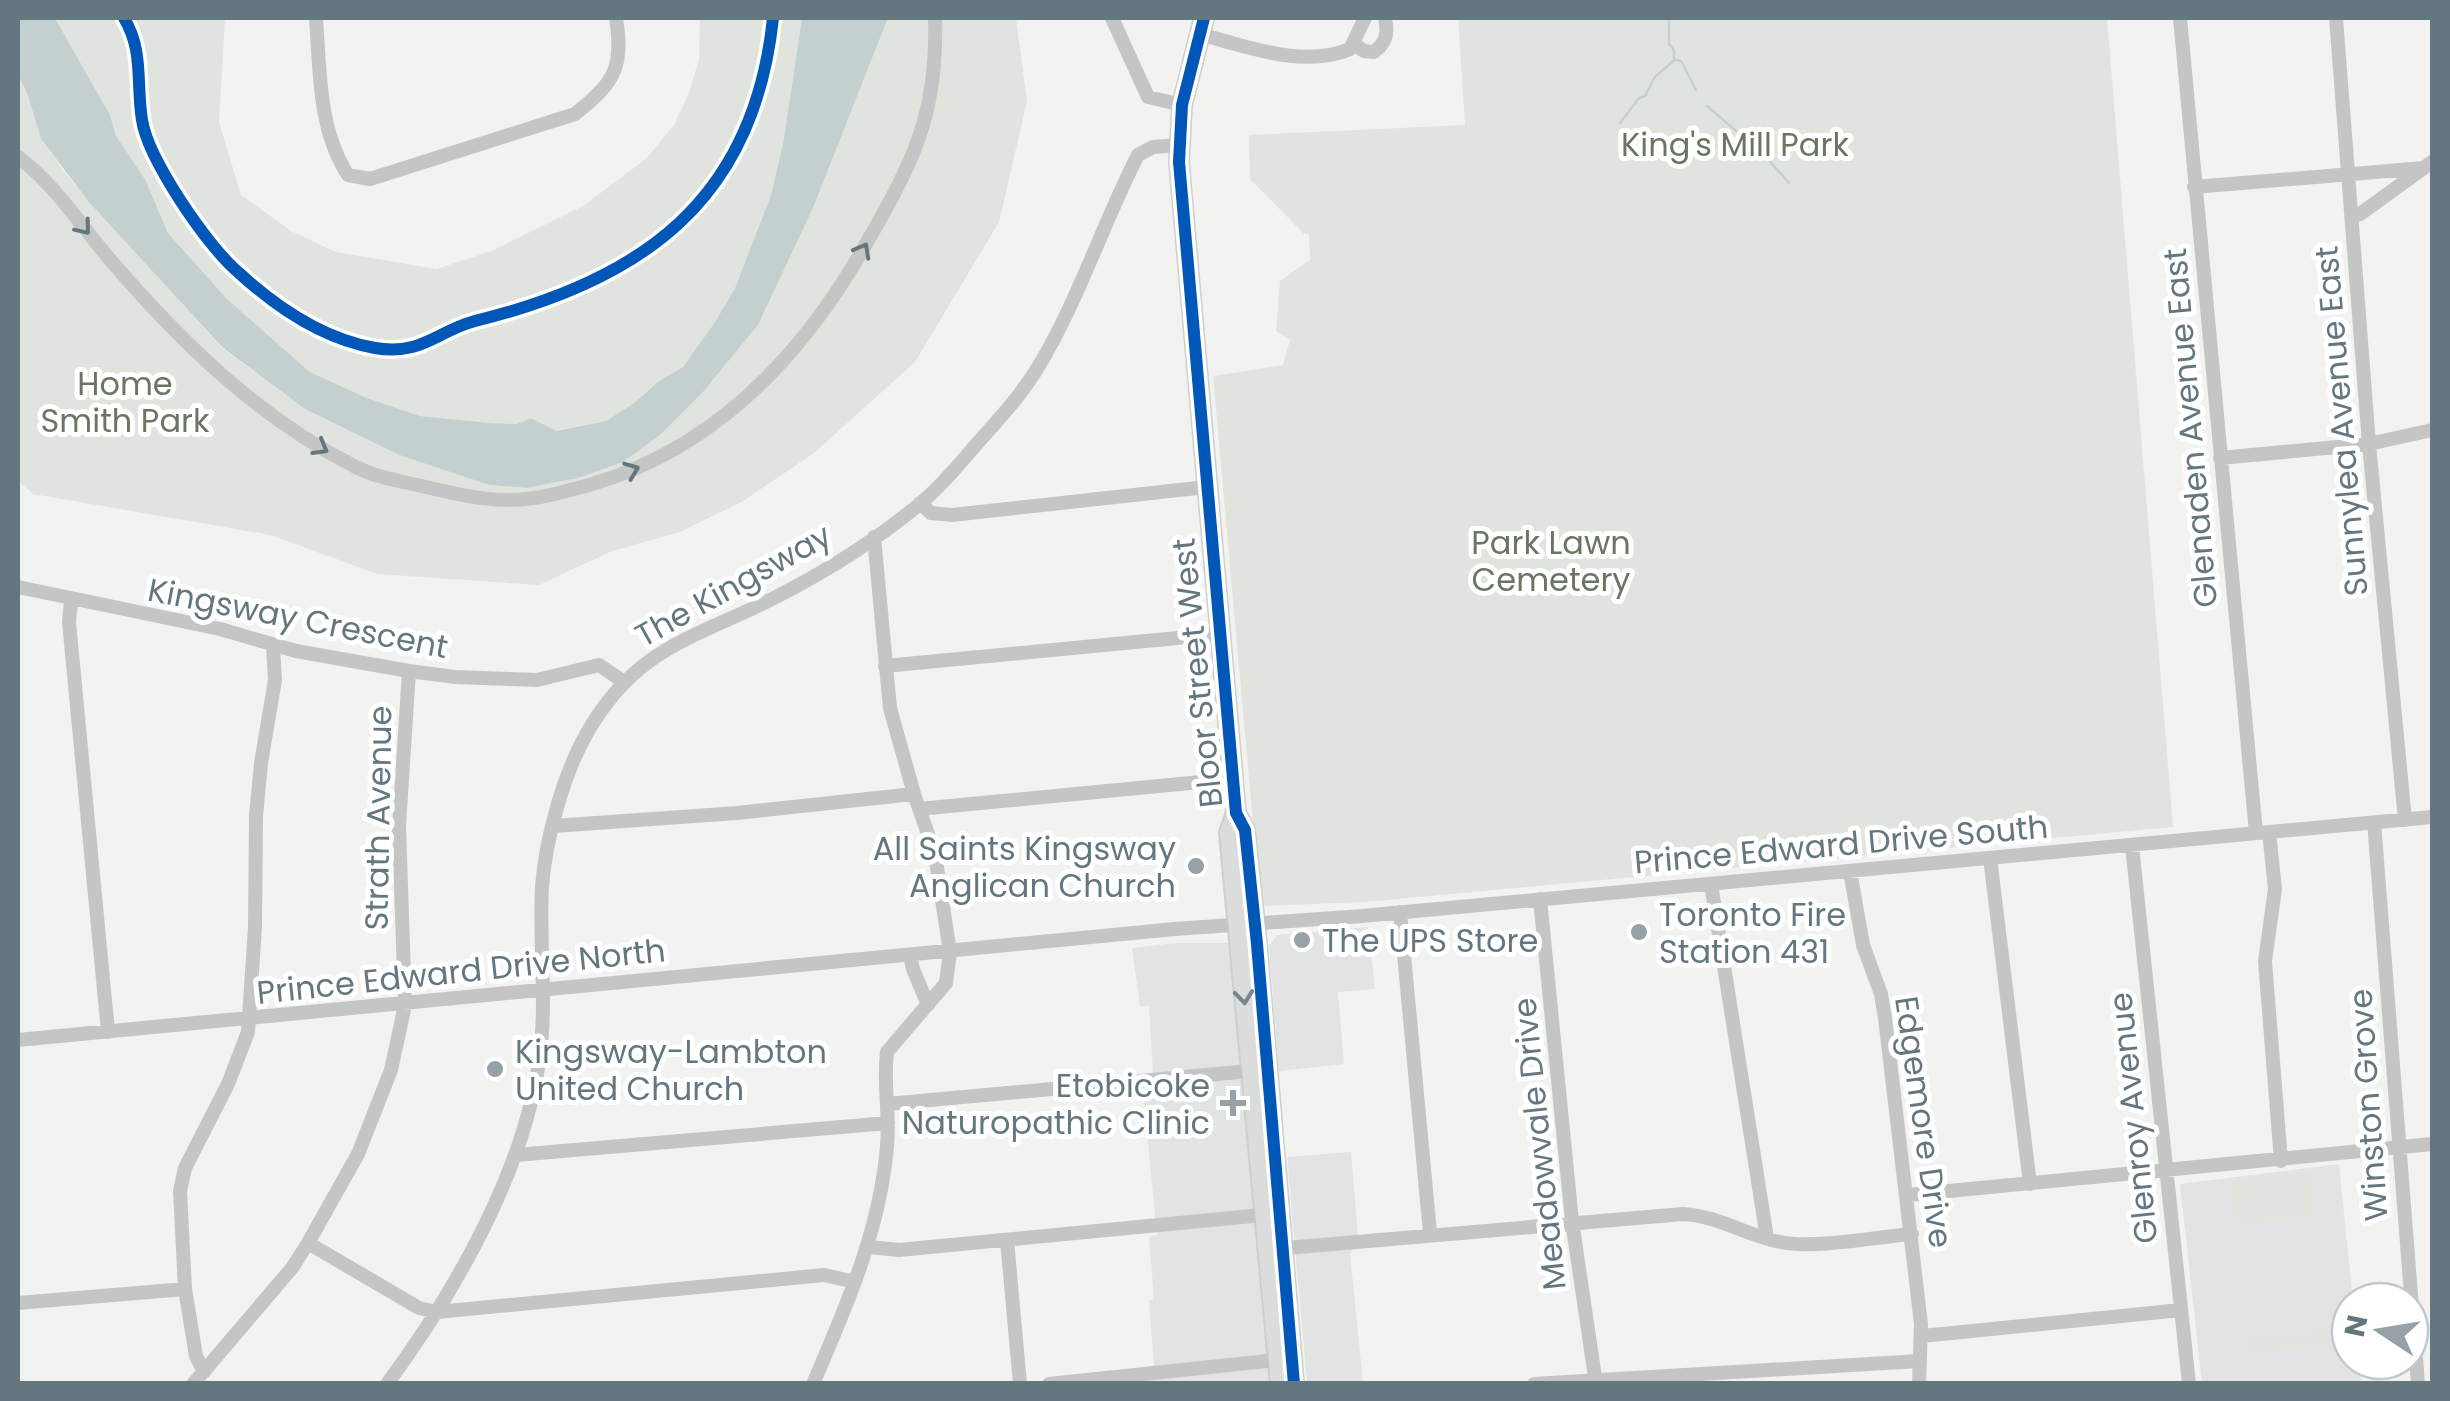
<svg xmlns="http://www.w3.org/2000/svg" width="2450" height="1401" font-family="Poppins,sans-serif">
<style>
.built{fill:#e2e3e3}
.green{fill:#e1e4de}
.water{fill:#c4d0d0}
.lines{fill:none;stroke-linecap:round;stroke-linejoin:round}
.stream{stroke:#c4d0d0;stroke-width:2.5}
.major-casing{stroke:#cecfce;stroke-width:22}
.minor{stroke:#c4c6c6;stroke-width:14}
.major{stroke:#dbdcdc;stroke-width:18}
.cycleway-casing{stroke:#fff;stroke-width:19}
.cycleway{stroke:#0057b8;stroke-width:12}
.oneway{stroke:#64777f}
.oneway2{stroke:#76868d}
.poi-dot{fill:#96a2a7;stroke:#fff;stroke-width:4}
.labels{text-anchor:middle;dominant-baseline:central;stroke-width:10;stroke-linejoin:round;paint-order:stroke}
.park-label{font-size:32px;fill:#697762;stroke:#fff}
.street-label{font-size:32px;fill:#64777f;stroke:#fff}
.poi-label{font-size:32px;fill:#64777f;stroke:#fff;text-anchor:start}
</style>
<rect width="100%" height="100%" fill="#f2f2f0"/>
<path class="built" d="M1368,927l7,62 -37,3 6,72 -65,7 -10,-125 8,-11z
M1175,943h53l17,142 27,298h-129l-2,-13 13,-4 -5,-66 5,-1 -5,-62 8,-2 -14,-144 11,-1 -5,-84h-9l-8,-58z
M1351,1152l7,83 -8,19 13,129h-56l-20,-226z
M2339,1164l14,137h-3v60h9l2,22h-159l-22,-199z"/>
<path class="green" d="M55,18h170l-6,104 22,73 50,36 45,21 100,17 56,-18 91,-45 64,-48 27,-33 15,-32 10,-34 1,-41h102l-19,126 -12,51 -36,93 -20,34 -32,45 -24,14 -25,22 -28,18 -51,10 -24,-13 -14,6 -27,-1 -70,-7 -53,-18 -57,-26 -84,-74 -58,-65 -23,-54 -29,-43 -6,-21z
M888,18h128l11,83 -28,121 -84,140 -101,91 -71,48 -63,31 -68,19 -73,34 -162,-11 -106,-39 -238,-41 -15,-13v-407l10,22 13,43 27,38 154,171 83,61 94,46 90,30 38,3 51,-10 109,-71 16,-15 55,-67 55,-117z
M1458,18h649l66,809 -808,75 -100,4 -5,-5 -47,-525 70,-11 7,-25 -14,-9 4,-50 30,-21 -1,-26h-5l-54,-55 -1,-44 216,-10z
M2312,1174l3,43 -80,6 -3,-43z
M2337,1329l2,14 -89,9 -1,-14z"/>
<path class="water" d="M18,18h37l55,97 6,21 29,43 23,54 58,65 84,74 57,26 53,18 70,7 27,1 14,-6 25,13 50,-10 28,-18 25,-22 24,-14 32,-45 20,-34 36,-93 12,-51 19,-126h86l-75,190 -55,117 -55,67 -43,43 -37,27 -45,16 -51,10 -38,-3 -90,-30 -94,-46 -83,-62 -133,-145 -48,-63 -13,-43 -10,-22z"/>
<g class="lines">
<path class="stream" d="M1669,18v26l5,6v10l7,1 15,29
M1707,106l58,50 24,27
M1620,123l19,-25 6,-2 10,-19 19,-17"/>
<defs>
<path id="major" d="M1204,18l-22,87 -3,57 57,651 9,17 12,114 37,440
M1236,813l-7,20 51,551"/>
</defs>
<use href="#major" class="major-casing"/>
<path class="minor" d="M316,18c4,52 2,111 32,157l22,4 205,-65c39,-31 49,-46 41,-96
M1112,18l36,79 34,8
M2180,18l76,815
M2336,18l33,426 36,376
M1199,34c47,12 104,35 151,15l15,-31
M1354,44l10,7 10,1c13,-10 14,-19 11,-34
M18,157c38,28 64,71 95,106 69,80 146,155 241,203 22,12 48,15 72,21 27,6 54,13 82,13 28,0 55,-8 81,-15 126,-36 214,-130 277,-241 47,-82 72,-129 69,-226
M2194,187l230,-19
M2352,217l8,-3 72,-52
M2220,458l149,-14 63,-14
M920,503l11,10 21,2 254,-28
M18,587l202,42 76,22 113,20 46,6 82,3 62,-15 25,17
M71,601l-2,21 39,410
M885,666l334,-32
M919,809l313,-30
M2374,822l44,562
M554,826l183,-13 177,-19
M2269,832l6,57 -10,72 16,200
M2132,846l57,538
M1990,858l40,326
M1850,871l13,74 18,49 4,24 36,306 -2,60
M1711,884l56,354
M1540,899l32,322 24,163
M1400,912l30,321
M910,955l3,14 15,36
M18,1040l1157,-111 187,-13 1070,-99
M887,1104l374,-34
M516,1155l372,-32
M1908,1195l524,-51
M1007,1240l13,144
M308,1243l111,65 18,4 387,-37 31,7
M869,1247l30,3 374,-36
M1275,1249l408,-35c35,2 63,21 97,28 34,7 96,-5 132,-8
M18,1303l167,-14
M1922,1336l259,-26
M204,1372l-8,-16 -11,-67 -5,-98 5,-23 43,-84 20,-52 7,-105 1,-111 5,-53 14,-83 -2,-34
M193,1384l99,-116 16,-25 50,-89 33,-84 14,-65 -6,-179 10,-155
M387,1384c68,-92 139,-215 153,-330 7,-56 -1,-112 2,-168 4,-48 21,-111 45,-153 49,-86 106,-94 187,-135 51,-26 104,-59 148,-96 19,-16 36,-36 52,-55 22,-25 45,-49 63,-78 41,-67 65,-144 101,-214l15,-8 26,-2
M813,1384c33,-77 67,-153 74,-238 3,-31 -4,-63 0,-94l59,-69 4,-31 -15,-98 -21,-60 -24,-86 -16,-171
M1049,1384l237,-25
M1534,1384l385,-23"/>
<use href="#major" class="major"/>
<defs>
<path id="cycleway" d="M124,18c20,33 12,65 18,102 6,39 65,126 96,152 38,35 85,67 137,76 46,8 62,-17 100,-27 168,-41 279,-121 298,-303
M1204,18l-22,87 -3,57 57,651 9,17 12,114 37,440"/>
</defs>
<use href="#cycleway" class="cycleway-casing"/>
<use href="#cycleway" class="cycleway"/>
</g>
<defs><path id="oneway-chevron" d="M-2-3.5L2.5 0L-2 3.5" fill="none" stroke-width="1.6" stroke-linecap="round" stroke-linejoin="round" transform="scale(2.5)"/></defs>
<g class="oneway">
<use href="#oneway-chevron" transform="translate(84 228) rotate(51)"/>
<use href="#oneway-chevron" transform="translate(863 250) rotate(-61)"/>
<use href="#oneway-chevron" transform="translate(321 448) rotate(30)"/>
<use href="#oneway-chevron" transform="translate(632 470) rotate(-21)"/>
</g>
<use class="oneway2" href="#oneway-chevron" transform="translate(1244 997) rotate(84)"/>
<g class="poi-dot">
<circle cx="1196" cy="866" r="10"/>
<circle cx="1639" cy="932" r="10"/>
<circle cx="1302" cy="940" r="10"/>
<circle cx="495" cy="1069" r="10"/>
<path d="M1228 1088h10v10h10v10h-10v10h-10v-10h-10v-10h10z"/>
</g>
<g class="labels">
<g class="park-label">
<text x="1735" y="144">King's Mill Park</text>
<text x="125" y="383">Home<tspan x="125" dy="37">Smith Park</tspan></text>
<text x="1551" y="542">Park Lawn<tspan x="1551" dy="37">Cemetery</tspan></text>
</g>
<g class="street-label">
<text transform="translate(2341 421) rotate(-95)">Sunnylea Avenue East</text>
<text transform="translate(2190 428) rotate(-95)">Glenaden Avenue East</text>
<text transform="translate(733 585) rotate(-29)">The Kingsway</text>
<text transform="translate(298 618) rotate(11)">Kingsway Crescent</text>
<text transform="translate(1197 673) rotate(-96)">Bloor Street West</text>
<text transform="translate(378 818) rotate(-89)">Strath Avenue</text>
<text transform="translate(1841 844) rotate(-5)">Prince Edward Drive South</text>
<text transform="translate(461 971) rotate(-6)">Prince Edward Drive North</text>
<text transform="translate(2368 1105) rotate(-94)">Winston Grove</text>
<text transform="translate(2133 1118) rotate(-96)">Glenroy Avenue</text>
<text transform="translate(1924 1122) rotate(82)">Edgemore Drive</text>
<text transform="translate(1539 1144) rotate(-96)">Meadowvale Drive</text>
</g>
<g class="poi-label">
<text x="1176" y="848" text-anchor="end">All Saints Kingsway<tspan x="1176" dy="37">Anglican Church</tspan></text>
<text x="1659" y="914">Toronto Fire<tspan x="1659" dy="37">Station 431</tspan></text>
<text x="1322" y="940">The UPS Store</text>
<text x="515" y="1051">Kingsway-Lambton<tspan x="515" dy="37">United Church</tspan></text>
<text x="1210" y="1085" text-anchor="end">Etobicoke<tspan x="1210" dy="37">Naturopathic Clinic</tspan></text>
</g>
</g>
<rect width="2450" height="1401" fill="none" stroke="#64777f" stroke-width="40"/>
<g transform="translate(2380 1331) rotate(282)"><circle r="48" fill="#ffffff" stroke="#c1c9cc" stroke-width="2.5"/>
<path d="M0-8L18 38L0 25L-18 38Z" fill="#96a2a7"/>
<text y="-15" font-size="28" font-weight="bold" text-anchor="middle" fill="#64777f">N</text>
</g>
</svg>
